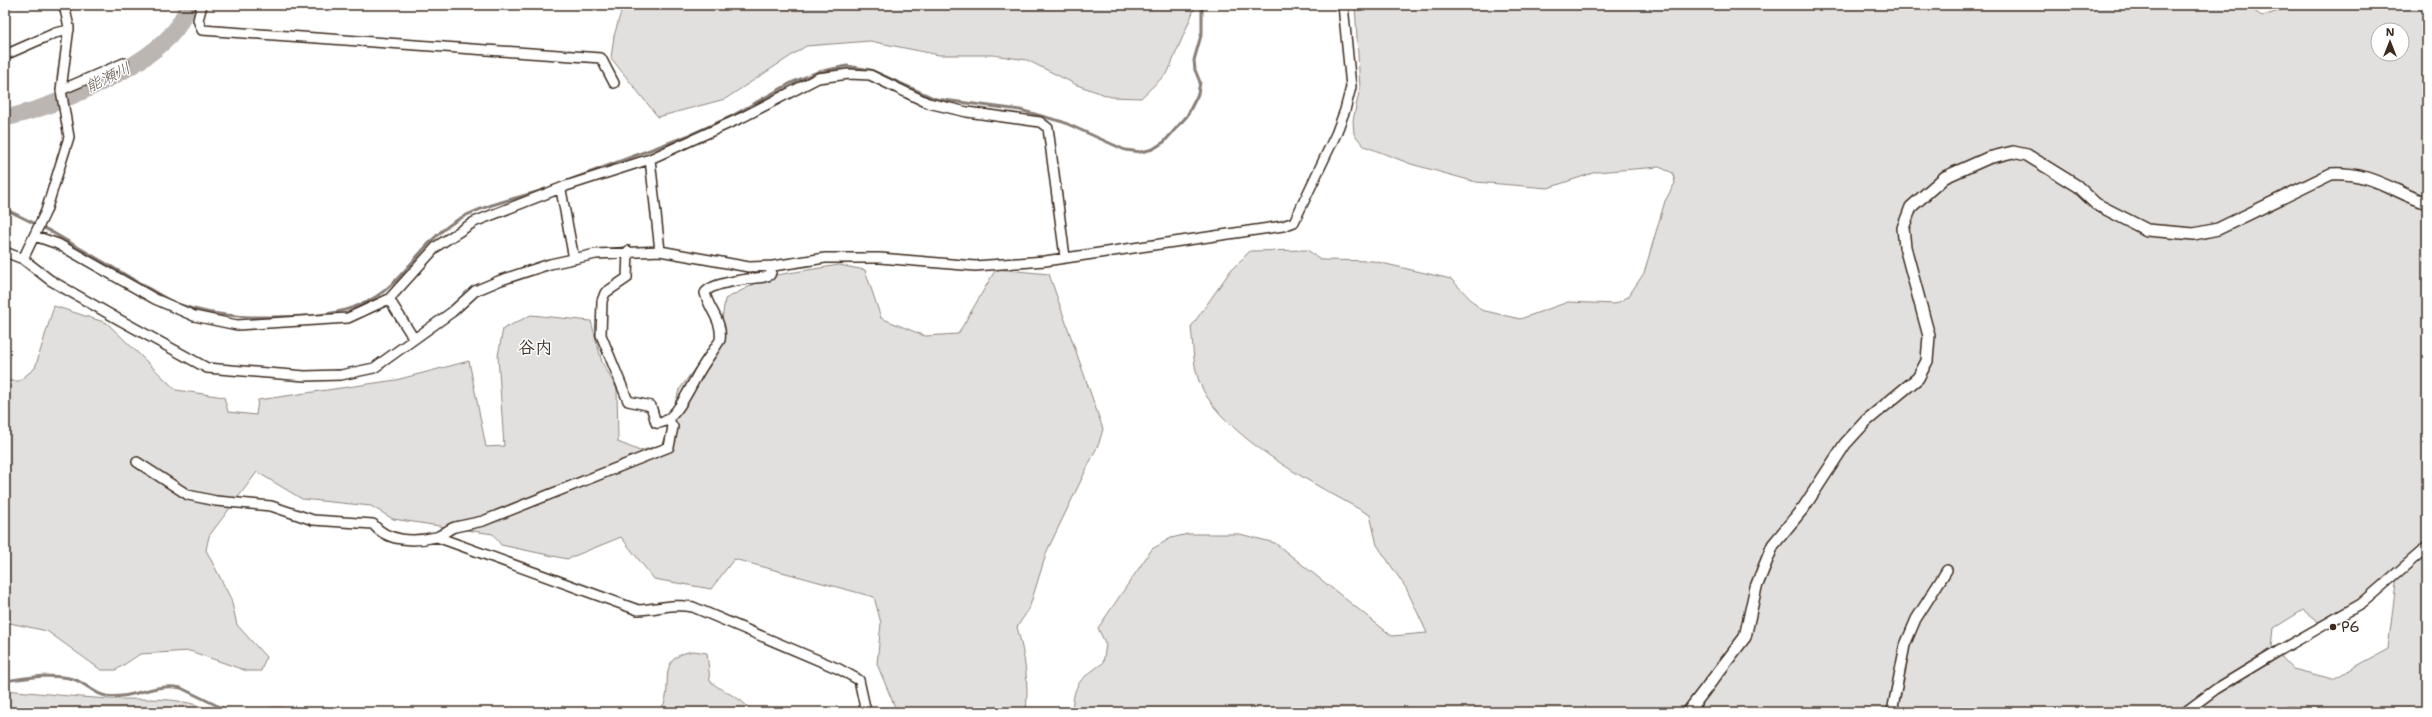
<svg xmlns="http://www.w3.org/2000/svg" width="2432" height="717" font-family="'Shantell Sans','Klee One',sans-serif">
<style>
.green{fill:#e2e0de;stroke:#8e857e;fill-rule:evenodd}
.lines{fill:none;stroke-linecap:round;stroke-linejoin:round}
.stream{stroke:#887e77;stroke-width:3}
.river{stroke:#bcb6b3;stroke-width:17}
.minor-casing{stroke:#3b2a1e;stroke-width:12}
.tertiary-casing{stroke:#3b2a1e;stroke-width:14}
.minor{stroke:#fff;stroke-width:9}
.tertiary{stroke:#fff;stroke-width:11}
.poi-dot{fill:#3b2a1e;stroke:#fff;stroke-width:1.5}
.labels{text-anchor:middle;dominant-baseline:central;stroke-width:3;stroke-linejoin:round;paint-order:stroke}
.poi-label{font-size:15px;fill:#3b2a1e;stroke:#fff;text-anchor:start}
.water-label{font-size:16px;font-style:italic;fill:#685b52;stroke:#fff}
.quarter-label{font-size:17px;font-weight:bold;fill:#3b2a1e;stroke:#fff}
</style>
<rect width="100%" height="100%" fill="#fff"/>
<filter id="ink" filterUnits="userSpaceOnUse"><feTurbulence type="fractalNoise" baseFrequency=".025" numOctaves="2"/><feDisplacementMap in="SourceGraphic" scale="8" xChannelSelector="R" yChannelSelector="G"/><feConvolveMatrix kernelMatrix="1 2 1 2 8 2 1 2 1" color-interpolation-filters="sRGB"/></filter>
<g filter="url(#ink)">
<path class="green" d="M623,5h573l-28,67 -27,26 -30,-1 -34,-12 -50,-25 -34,-5h-54l-69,-14 -64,5 -81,53 -67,18 -47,-59 3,-22z
M1355,5h890l17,11 24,-7 3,-4h138v707h-1355c2,-31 8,-32 31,-49l3,-18 -8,-17 54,-79 19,-11 17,-4h52l35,9 117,93 35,-3 -21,-45 -29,-43 -7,-30c-50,-28 -154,-80 -172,-137 -5,-15 -5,-35 -7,-51l40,-57 19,-19 57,-1 15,10 51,1 78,18 30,31 39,9 48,-17 47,2 13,-7 16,-24 21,-72 10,-18 -2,-10 -14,-6 -63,5 -48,16 -72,-6 -65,-18 -47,-18 -10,-12 -1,-14 7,-32zM2378,30h24v24h-24zM2397,575l-9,74 -55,30 -40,-10 -21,-22 2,-19 29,-18 22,17z
M839,265l26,5 16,48 44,18 33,-2 38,-65 53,5 54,155 -4,14 -52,108 -18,58 -12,18c8,29 12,55 9,85h-129l-20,-48 4,-41 -7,-26 -140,-38 -23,30 -57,-10 -33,-42 -54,22 -66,-14 -8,-11 -100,-15 -22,-13 -69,-7 -45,-27 -48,64 -3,14 25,49 6,26 29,32 -5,14h-14l-57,-20 -50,3 -24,16h-15l-54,-39 -42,-9v-241h14l16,-13 19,-62 53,17 69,67 48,7 4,15 28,3 2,-15 138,-20 73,-19 17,86 18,-1 -6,-90 5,-27 28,-14 60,6 11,41 15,27 1,53 22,9 23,-7 16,-54 41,-56 5,-35 45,-23z
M693,651l14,2 3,28c14,13 30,14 42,31h-93c19,-22 -8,-54 34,-61z
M5,690c35,3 69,7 104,9 36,1 72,-4 105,13h-209z"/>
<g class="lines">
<path class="stream" d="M570,180l117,-44 45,-20 59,-33 27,-11 29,-6 24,4 65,29 84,11 43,12 62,28 16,2 12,-3 11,-7 23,-26 11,-22 2,-12 -5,-12 -1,-10 8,-28v-27
M5,209l45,22 122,71
M177,304c42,15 85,14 129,12
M311,316c29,-3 59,-10 81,-32 21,-20 37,-46 62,-62 27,-17 62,-23 92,-33
M5,681c21,-3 46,-8 68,-2 11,3 21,15 33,17 26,4 48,-14 75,-8l43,21 18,3
M256,712c15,-4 24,-6 39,0"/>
<path class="river" d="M5,118c49,-11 140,-49 171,-89 5,-7 9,-16 13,-24"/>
<defs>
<path id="minor" d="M202,5l-4,15 4,10 399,28 13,25
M5,55l50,-22 14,-3
M61,90l63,-27
M650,159l10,92
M561,190l13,69
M35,236l23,8 97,55 39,17 43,9 111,-7 41,-19 25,40
M628,251l-1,27 -22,15 -3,8 -1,34 27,66 23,5 5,17c19,3 36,-41 45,-54 6,-10 13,-19 19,-29 3,-19 -11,-30 -15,-47 6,-11 46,-14 59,-16l6,-2 3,-9
M5,252l18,7 23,-48 23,-74 -8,-47 8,-63 -5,-22
M23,259l27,21 68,39 89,49 98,8 36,-1 33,-7 78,-56 23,-21 26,-11 49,-16 46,-10 64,-3 89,16 24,-1 52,-8h55l95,8 70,-5 238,-35 11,-4 42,-88 9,-24 6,-23 -8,-82
M389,299l48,-53 37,-24 92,-36 84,-27 93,-42 75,-39 31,-4 21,1 58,28 39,9 73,10 8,6 17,129
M137,462l51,33 28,6 55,5 42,14 60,4c14,18 42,18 63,13 7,-2 12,-8 19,-10 9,-2 19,-4 28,-6l186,-74 4,-20 -5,-8
M437,537l201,73c21,-1 34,-7 55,-3l146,62 20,11 7,32
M1892,712l13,-67 11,-26 31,-49
M2185,712l31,-23 61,-37 84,-48 66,-57
M2288,712h6"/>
<path id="tertiary" d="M1688,712l57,-75 11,-50 17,-42 31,-38 41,-63 21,-23 52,-43 9,-17 2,-25 -24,-89 -2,-19 8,-21 34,-30 43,-19 25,-6 14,3 50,31 19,18 51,26 47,4 24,-5 113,-55c41,-2 60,17 96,29"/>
</defs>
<use href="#minor" class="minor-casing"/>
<use href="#tertiary" class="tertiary-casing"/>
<use href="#minor" class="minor"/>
<use href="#tertiary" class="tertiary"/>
</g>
</g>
<circle class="poi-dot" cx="2333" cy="627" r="4"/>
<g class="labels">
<g class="poi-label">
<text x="2341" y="627">P6</text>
</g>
<g class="water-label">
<text transform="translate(108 77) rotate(-26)">能瀬川</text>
</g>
<g class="quarter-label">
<text x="535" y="347">谷内</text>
</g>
</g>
<rect width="2432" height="717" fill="none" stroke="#fff" stroke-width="20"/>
<rect x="10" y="10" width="2412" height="697" fill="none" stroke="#3b2a1e" stroke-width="1.5" filter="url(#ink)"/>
<g transform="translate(2390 42)"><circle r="19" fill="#ffffff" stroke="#b1aaa5"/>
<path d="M0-3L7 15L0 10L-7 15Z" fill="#3b2a1e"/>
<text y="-6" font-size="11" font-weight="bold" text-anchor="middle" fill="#3b2a1e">N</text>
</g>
</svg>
